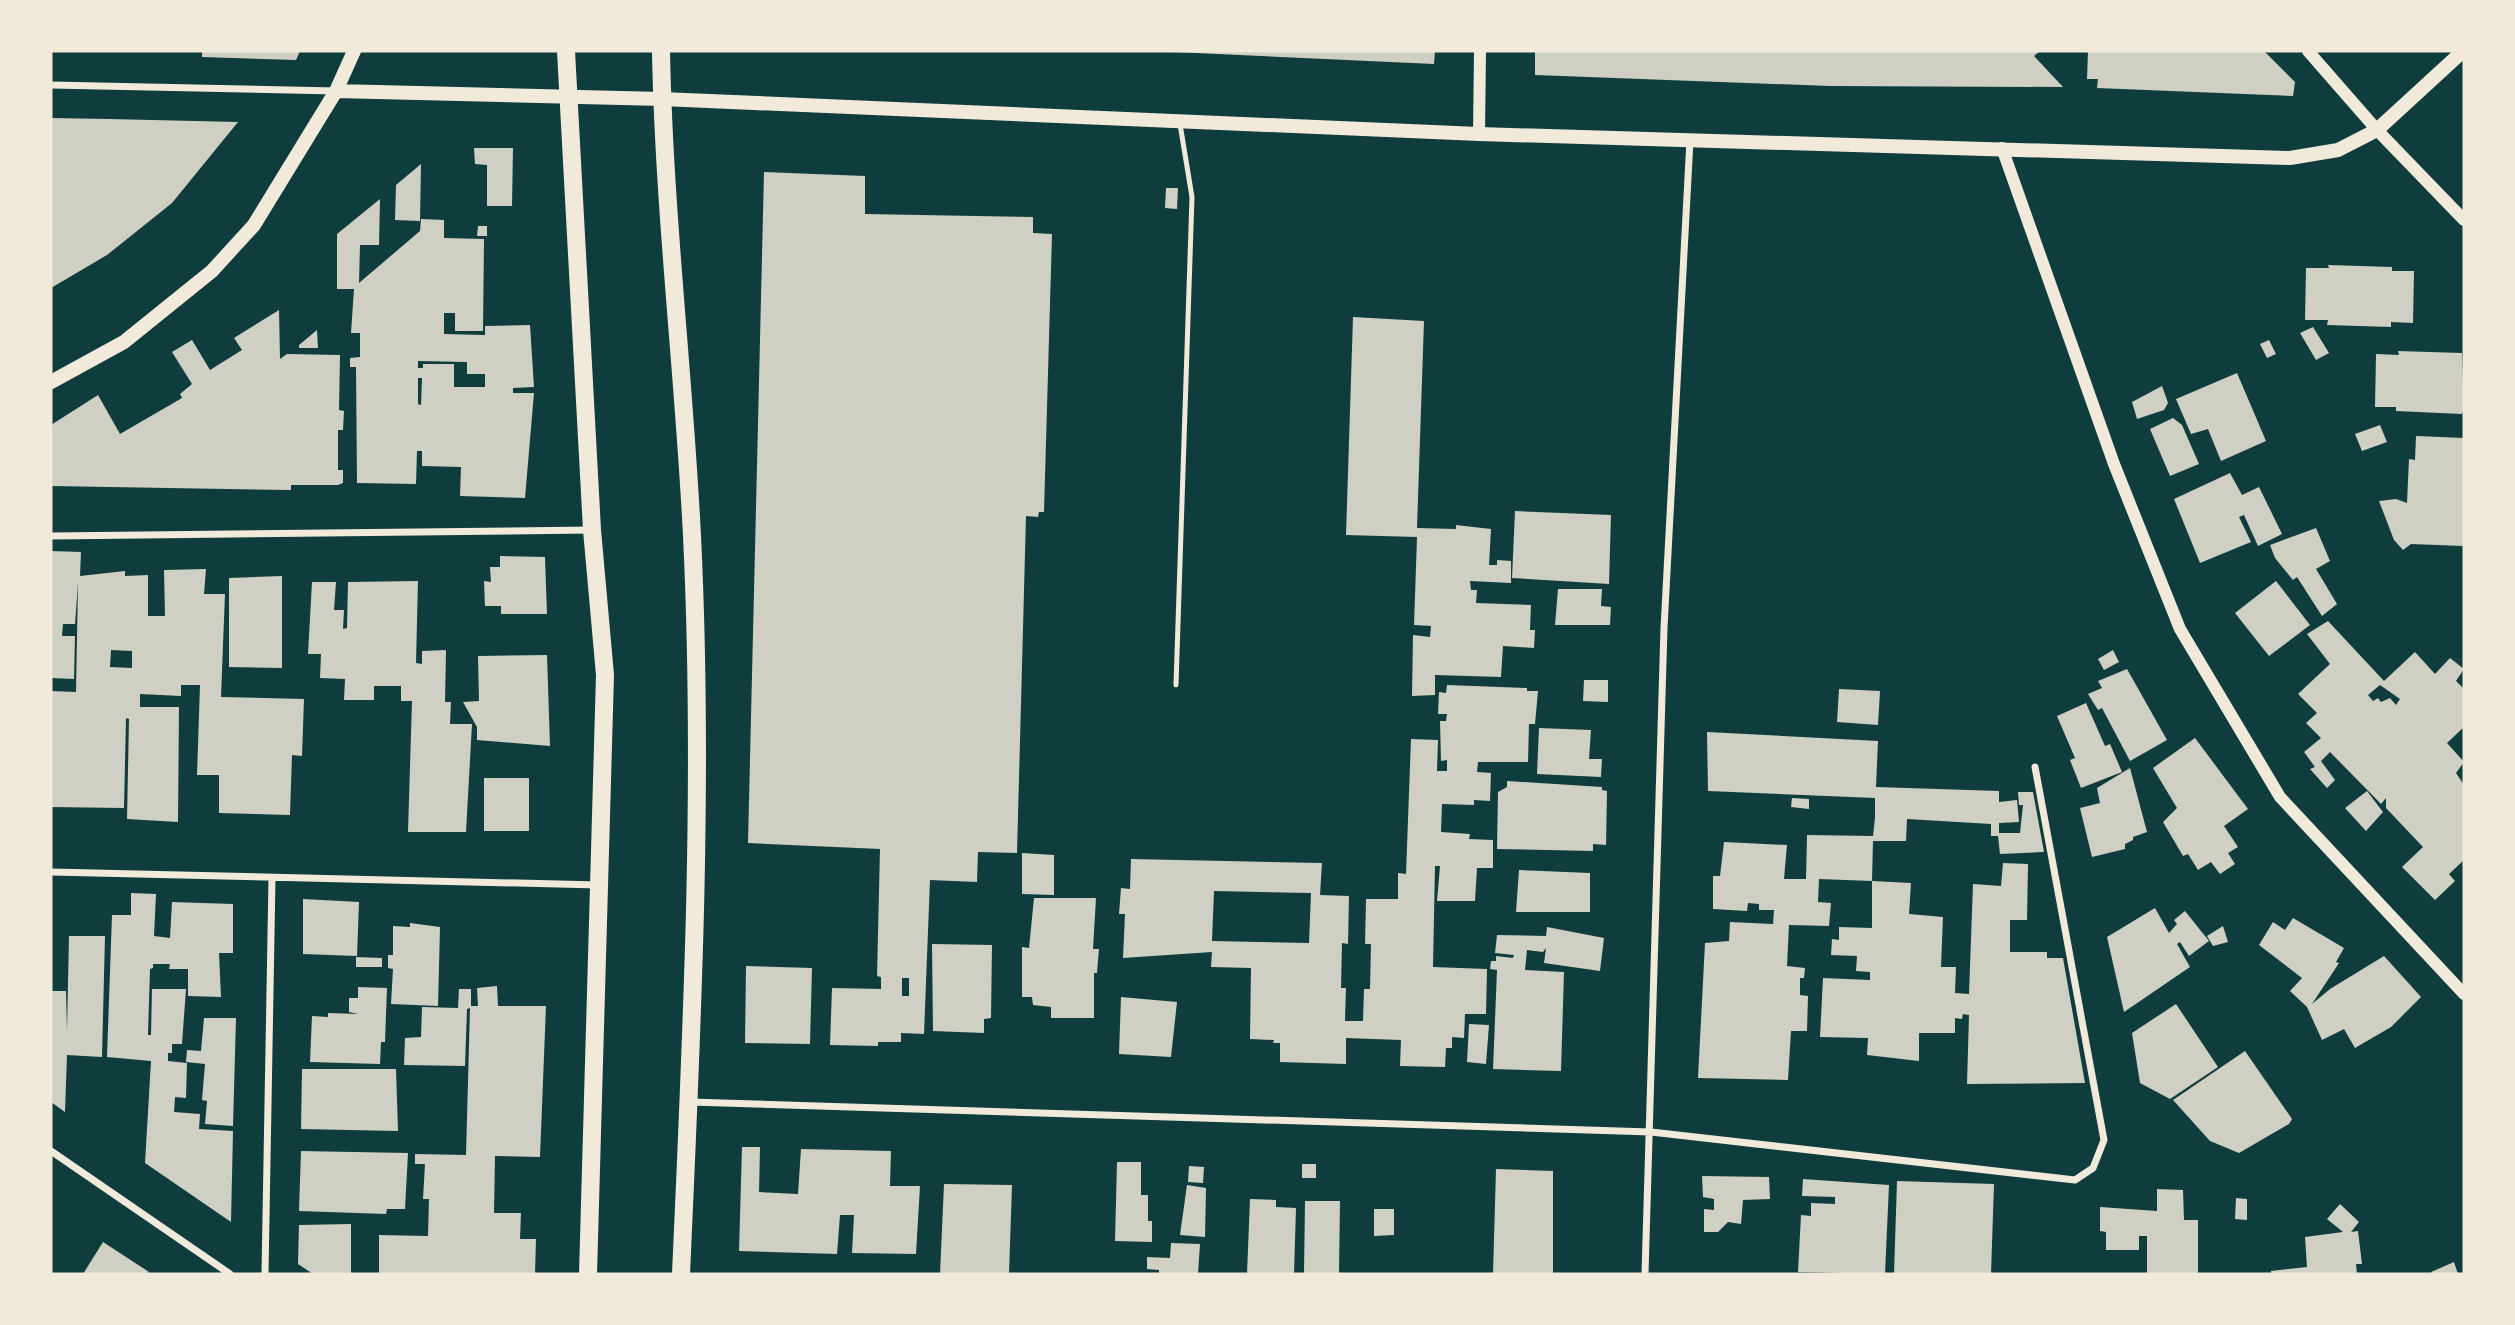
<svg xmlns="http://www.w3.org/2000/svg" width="2515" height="1325" font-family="Overpass,sans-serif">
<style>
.building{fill:#cfcfc3;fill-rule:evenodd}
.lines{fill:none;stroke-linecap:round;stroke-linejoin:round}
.service{stroke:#f1e9da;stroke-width:5}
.minor{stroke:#f1e9da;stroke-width:7}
.tertiary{stroke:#f1e9da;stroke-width:12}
.secondary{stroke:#f1e9da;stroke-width:14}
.primary{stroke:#f1e9da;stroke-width:18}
</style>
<rect width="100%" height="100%" fill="#0f3d3e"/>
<path class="building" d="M202,51h98l-4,9 -94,-3z
M1152,51h283l-1,13z
M1535,51h505l-6,5 29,31 -233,-1 -295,-11z
M2088,51h176l31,31 -2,14 -196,-8 1,-9h-11z
M51,118l58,1 129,3 -66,81 -65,52 -56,33z
M474,148h39l-1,58h-25v-41l-12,-1z
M421,164l-1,57 -25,-1 1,-35z
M764,172l101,4v38l168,3v16l19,1 -8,278h-5l-1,5 -12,-1 -9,337 -39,-1 -1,30 -47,-2 -6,154 -23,-1v9h-23v4l-48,-1 2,-57 49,1v-12l-4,-1 3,-127 -132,-6zM902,978h7v18h-7z
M1166,188h12l-1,21 -12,-1z
M380,199l-1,46h-19l-1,38 61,-52 1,-12 23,1v18l40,1 -1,92h-28v-18h-11v21l41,1v-9l45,-1 4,62 -21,1v5h21l-9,105 -65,-2 1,-29 -39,-1v-15h-5l-1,33 -59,-1 -1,-116h-6v-9l10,-1v-24h-9l3,-44h-17v-55zM418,361l49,1v12h18v13h-31v-23h-31v4h-5zM418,378h4l-1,27 -3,-1z
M478,226h9v10h-10z
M2328,265l64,2v4h22l-1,52 -22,-1v5l-64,-2 1,-5h-23l1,-52h23z
M279,310l1,49 7,-5 53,1 -1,55 5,1 -1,19h-5v40h5v13l-5,2h-47v5l-240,-4v-61l47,-30 22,39 62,-36 -2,-4 12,-10 -20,-32 20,-12 18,30 32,-20 -8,-12z
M1353,317l71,4 -7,207 39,1v-4l35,4 -2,36h8v-5l14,1v22l-41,-2 1,9h6l-1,13 55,2 -1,25h5l-1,18 -31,-2 -2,31 -66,-2v20l-23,1 1,-61 17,2 1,-11 -17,-1 3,-88 -71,-2z
M2313,327l16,26 -13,7 -16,-27z
M317,330l1,18h-19v-3z
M2269,340l7,14 -9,4 -7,-14z
M2398,351l64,2 2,55 -2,6 -66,-3v-4h-21l1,-53 23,1z
M2237,373l29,68 -45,20 -13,-32 -17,5 -15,-35z
M2162,386l6,17 -4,7 -27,9 -5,-17z
M2173,418l9,7 17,39 -29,12 -20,-47z
M2380,425l7,17 -25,9 -7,-17z
M2416,436l48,2 -1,108 -52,-2 -8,6 -9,-10 -15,-39 17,-2 11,4 2,-44 6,1z
M2230,473l12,22 17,-8 23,47 -24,12 -14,-31 -5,2 12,25 -51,21 -26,-64z
M1515,511l96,4 -2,69 -97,-6z
M2316,528l14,33 -14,8 21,35 -15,12 -25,-39 -4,3 -18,-22 -5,-13z
M51,551l30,1 -1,24 45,-5v5l23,-1v41h17l-1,-46 42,-1 -2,25h21l-4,103 83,2 -2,57 -10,-1 -2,60 -71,-2v-38h-22l3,-90h-19v11l-41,-2v13h39l-1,115 -51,-3 2,-100 -3,-1 -2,90 -73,-1v-116l25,1 2,-109 -3,41h-12l-1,12h13l-1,43 -23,-1zM111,650l21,1v17l-22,-1z
M500,556l45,1 2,57h-46v-8h-16l-1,-25 7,1 -1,-15h10z
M282,576v92l-53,-1v-89z
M418,581l-2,82 6,1v-13l24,-1 -1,52h6l-1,22h22l-6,108h-58l4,-131h-11v-15h-27v14h-30l1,-21 -25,-1 1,-24h-13l4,-72h24l-2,28h10l-1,19 4,-1 1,-46z
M2276,581l34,44 -41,31 -34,-43z
M1558,589h44l-1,17 10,1 -1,18h-55z
M2328,621l56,60 31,-29 20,22 15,-16 14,11 -8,12 8,8v38l-17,16 17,19 -8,11 8,12v75l-15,14 6,7 -20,19 -33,-33 21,-20 -37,-39v-10l-5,6 -51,-52 -9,9 14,19 -8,8 -17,-19 5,-2 -11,-15 17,-14 -15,-15 11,-10 -19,-19 32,-30 -23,-30zM2380,685l20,14 -4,6 -6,-7 -9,4 -3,-4 -5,3 -5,-6z
M2113,650l6,12 -15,8 -6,-11z
M547,655l3,91 -73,-6v-13l-14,-25 16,-1 -1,-45z
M2127,669l40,71 -37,21 -28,-53 -4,2 -10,-16 14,-6 -4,-7z
M1584,680h24v22l-25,-1z
M1447,685l80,3v3h11l-3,33h-6l-1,38h-50l-1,10 14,1 -1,28 -16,-1v5l-32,-1 -1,28 29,2 -1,5 24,1v28h-16l-2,33h-38l3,-35h-5l-2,101 54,2 -1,45h-21l-1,24 -12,-1v11h-6l-1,19 -45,-1 1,-26 -55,-2v26l-66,-2v-19h-7l1,-3 -24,-1 1,-71 -40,-1 1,-15 -89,6 2,-44h-6l2,-26 9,1 1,-30 191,4 -2,32 29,1 -1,48 -6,-1 -1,45h5l-1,33h18l1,-32h6l1,-45h-6l1,-45h32v-26l8,1 5,-135 27,1 -1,31h10v-11l-6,1 -1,-40h6l1,-7h-9l1,-22 7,1zM1214,891l97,2 -2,50 -97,-2z
M1839,689l41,2 -2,34 -41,-3z
M2086,703l19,43 5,-2 12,28 -41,16 -11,-28 5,-2 -18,-42z
M1539,728l52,2 -2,29h13l-1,18 -64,-3z
M1707,732l171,9 -2,46 123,4v11l18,-2 2,22 -20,1v10h21l3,-28h-4l-1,-13h15l11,60 -44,2 -2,-18h-7v-12l-84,-5 -1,22h-33l-1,40 39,2 -2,31 34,3 -2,50h15l-1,26 14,1 4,-110 28,2 2,-23 25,1 -1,56h-17v32h37v6h16l22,125 -118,1 2,-69 -6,-1 -1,5 -7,-1v15h-36v28l-52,-6 1,-17 -48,-1 3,-59 47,2v-8l-14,-1 1,-15 -26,-1 1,-16 7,1v-13l33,1v-47l-53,-2 -1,23 13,1 -2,23 -40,-1 -2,41 18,2 -1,10h-4v17l8,1 -1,35h-16l-3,49 -90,-2 7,-135 24,-2 1,-19 43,2 1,-14h-15v-6l-11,-1 -1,8 -34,-2v-33h7l4,-34 63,3 -3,34h22l1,-44 66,1 2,-18v-20l-167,-7z
M2195,738l53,71 -24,17 14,21 -10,6 7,11 -15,10 -9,-12 -13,8 -10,-16 -5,2 -20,-34 14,-14 -24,-40z
M2130,768l17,64 -14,5v3l-8,4v5l-33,8 -12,-49 20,-5 -3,-15z
M484,778h45v53h-45z
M1507,781l95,6v3l5,1 -1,54 -13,-1v7l-96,-2 1,-57 9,-5z
M2367,791l16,21 -17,19 -21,-23z
M1792,798l17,1v10l-18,-2z
M1022,853l32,2v40l-32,-1z
M1519,870l71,3v39h-74z
M131,893l25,1 -2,42 16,2 2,-36 61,2v49h-14l2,44 -33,-1v-27h-19l1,-5h-17v4l-3,1 -2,66h3l1,-46h34l-4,55h-10v9h-4v8l19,2 -1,35 -11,-1 -1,15 26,2 -1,15 34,2 -2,91 -86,-59 6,-102 -44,-4 5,-142h19z
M1034,898h62l-3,51h6l-2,24h-3v45h-43v-11l-18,-2 -1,-8h-10v-50l7,1z
M303,899l56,3 -2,54 -54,-2z
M2155,908l14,25 8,-9 -3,-4 11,-9 24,30 -20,15 -9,-14 -3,2 13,23 -66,45 -17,-75z
M2293,918l51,30 -8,14 3,1 -27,41 18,-15 54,-33 37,41 -30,30 -36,21 -11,-19 -22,11 -15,-33 -17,-16 12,-13 -43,-33 14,-23 12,8z
M410,923l30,4 -2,79 -47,-2 2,-35 -5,-1v-13h5v-29l17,1z
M2223,926l5,16 -15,4 -6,-10z
M1547,927l57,11 -4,33 -56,-8 2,-15 -3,4 -16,-2 -2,20 39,2 -3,99 -68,-2 4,-99 -7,-1 1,-8h5v-5l17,2 1,-3 -19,-2 2,-18 49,1z
M69,936h36l-3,121 -35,-2 -2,57 -14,-10v-111h15l1,40z
M932,944l60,1 -1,73 -7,1v14l-51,-2z
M356,957l26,1v9h-26z
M746,966l66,2 -2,76 -65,-1z
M497,986l1,20h48l-6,151 -45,-1 -1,57h27l-1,26h16l-1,35h-156v-39l49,1 1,-37h-6l2,-35h-10v-10l51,1 4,-147 -3,1 -2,57 -61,-1 1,-27 16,-1 1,-30 36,1 1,-19h12v17h7l-1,-18z
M358,987l29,1 -2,54h-4l-1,22 -70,-2 2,-46 16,1v-4l30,1 -9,-2v-14h9z
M1121,997l56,5 -6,55 -52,-3z
M2176,1004l42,63 -48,32 -30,-16 -8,-50z
M204,1018h32l-3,108 -28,-2 2,-23 -5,-1 3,-36 -19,-2 1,-12 14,1z
M1469,1024l20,1 -3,39 -19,-2z
M2245,1051l47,68 -3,5 -50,29 -29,-12 -37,-41z
M302,1069h94l2,62 -97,-2z
M742,1147h18l-1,45 39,2 3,-45 90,2 -1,35h30l-4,68 -64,-1 2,-38h-14l-3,39 -98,-3z
M301,1151l107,2 -3,56h-18l-1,5 -87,-3z
M1117,1162h24v33h7v26h4v21l-37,-1z
M1302,1164h14v14h-14z
M1189,1166l15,1 -1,16 -15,-1z
M1496,1169l57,2v103h-60z
M1702,1176l67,1 1,22 -27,1 -2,24 -13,-2 -10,10h-14v-23l10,1v-11l-11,-2z
M1803,1179l86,6 -4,89 -87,-2 3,-57 10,1v-13l24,1v-7l-33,-1z
M1897,1181l97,3 -3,90h-97z
M944,1184l68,1 -3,89h-69z
M1187,1185l19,3 -1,49 -25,-2z
M2157,1189l26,1 1,30h14v54h-51v-38h-8v14h-33v-18l-6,-1v-24l57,4z
M2236,1198l11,1v21l-12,-1z
M1250,1199l26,1v7l20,1 -2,66h-47z
M1305,1201h35l-1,73h-35z
M2340,1204l19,18 -8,10 7,-1 4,33h-6l1,10h-86v-3l36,-4 -2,-30 38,-5 -16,-13z
M1374,1209h20v26l-20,1z
M351,1224v50h-38l-15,-10 1,-39z
M103,1242l46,30 -2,2h-64z
M1171,1243l29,1 -2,30h-39v-4l-12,-1v-12l23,1z
M2454,1262l4,12h-26l-1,-2z"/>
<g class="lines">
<path class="service" d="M1176,685l16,-488 -12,-73"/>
<path class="minor" d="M51,85l285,6
M51,536l541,-6
M51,872l548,13
M690,1102l961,30 424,48 18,-12 11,-28 -69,-373
M51,1151l179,123
M265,1274l7,-396
M1645,1274l19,-646 26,-488"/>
<path class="tertiary" d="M2308,51l69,79 87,90
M1479,134l1,-83
M2002,148l112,316 66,165 100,168 184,197"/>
<path class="secondary" d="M336,91l326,8 817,35 811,24 48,-8 39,-20 86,-79
M51,382l73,-40 88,-71 42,-46 82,-134 18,-40"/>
<path class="primary" d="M566,51l26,479 13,145 -17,599
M661,51c3,162 23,323 31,485 12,246 0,492 -11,738"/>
</g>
<rect width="2515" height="1325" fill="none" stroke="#f1e9da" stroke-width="105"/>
</svg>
